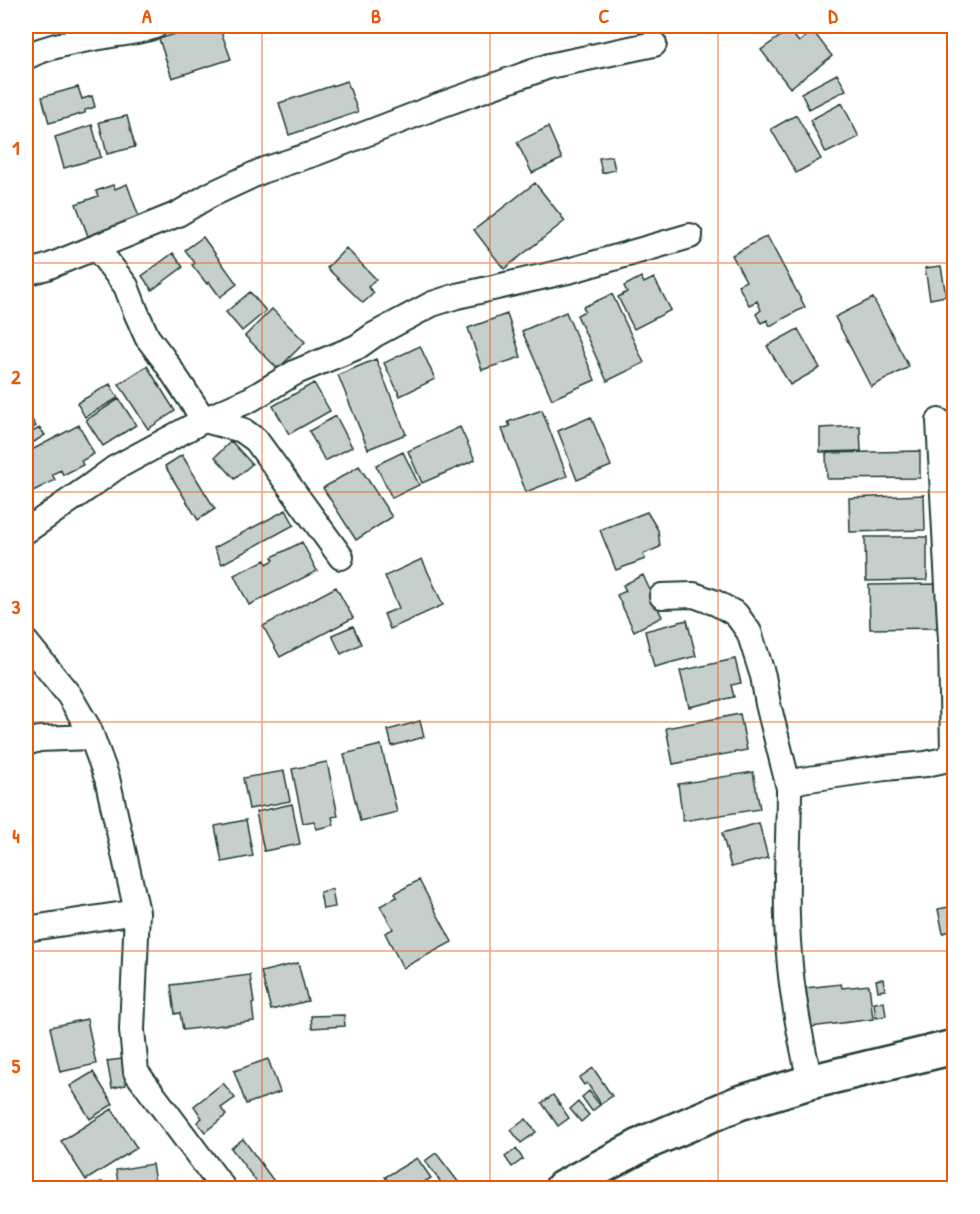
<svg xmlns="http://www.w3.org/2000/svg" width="980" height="1214" font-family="'Patrick Hand',sans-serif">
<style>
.building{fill:#c7cfcc;stroke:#1f3d34;stroke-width:1.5}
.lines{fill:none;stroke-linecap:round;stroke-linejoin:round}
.street-casing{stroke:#1f3d34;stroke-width:28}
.secondary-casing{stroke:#1f3d34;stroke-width:38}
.street{stroke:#fff;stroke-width:24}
.secondary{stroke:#fff;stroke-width:33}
.grid{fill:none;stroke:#e8590c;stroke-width:1.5;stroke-opacity:0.55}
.neatline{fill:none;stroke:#e8590c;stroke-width:2}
.grid-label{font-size:20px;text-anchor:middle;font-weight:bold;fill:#e8590c}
</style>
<rect width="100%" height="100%" fill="#fff"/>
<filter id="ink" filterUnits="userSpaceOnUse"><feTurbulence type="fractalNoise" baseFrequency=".0167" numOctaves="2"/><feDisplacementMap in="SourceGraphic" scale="12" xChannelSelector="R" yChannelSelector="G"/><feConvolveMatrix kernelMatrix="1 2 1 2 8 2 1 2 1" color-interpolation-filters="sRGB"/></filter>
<g filter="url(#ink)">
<path class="building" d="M200,26h19l12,33 -59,19 -13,-39z
M637,26h29l-26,8z
M789,30l10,12 14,-11 19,25 -42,32 -29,-38z
M837,74l9,16 -37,19 -8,-16z
M347,81l11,31 -69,23 -10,-32z
M78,87l4,12 10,-3 3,11 -10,3v3l-36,10 -7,-26z
M842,103l17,34 -33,16 -16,-33z
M796,115l25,44 -25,14 -25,-44z
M127,116l8,31 -28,7 -8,-32z
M92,125l9,32 -37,11 -9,-31z
M548,127l14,32 -30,14 -15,-31z
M612,156l3,14 -13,3 -3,-15z
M535,183l30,38 -61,48 -30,-39z
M127,184l12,33 -51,19 -12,-32 22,-8 -2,-5 17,-6 2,4z
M767,236l38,71 -35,19 -3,-6 -6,3 -5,-9 5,-4 -4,-9 -8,4 -11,-20 8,-4 -14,-26z
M203,237l34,47 -17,13 -11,-15 -2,2 -15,-19 3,-2 -10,-13z
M346,248l30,31 -8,8 6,6 -11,10 -36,-35z
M173,253l10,14 -31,23 -10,-14z
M941,266l5,30 -16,3 -5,-31z
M641,277l3,6 10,-5 17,32 -37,19 -16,-32 9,-5 -3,-6z
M250,292l16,19 -24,20 -16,-19z
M612,294l32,69 -37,18 -30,-66 8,-4 -2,-4z
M873,298l36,69 -38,20 -36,-70z
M272,309l33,33 -27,27 -33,-33z
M566,312l29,68 -43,19 -30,-68z
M507,314l14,43 -39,13 -14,-42z
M798,329l22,39 -30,17 -23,-39z
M420,346l15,33 -35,17 -16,-33z
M376,359l30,75 -38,15 -30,-74z
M147,366l28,45 -27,18 -29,-45z
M314,383l16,28 -41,23 -16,-28z
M110,384l8,14 -33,19 -8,-14z
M119,399l17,26 -33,21 -17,-26z
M542,410l25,66 -41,16 -24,-63 8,-3 -2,-4z
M26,411l10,15 -10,7z
M336,416l16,31 -27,14 -16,-30z
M591,417l20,49 -34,14 -19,-49z
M79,425l15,29 -13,7 2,4 -20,10 -2,-5 -9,4 3,6 -22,11 -3,-4 -4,2v-36z
M860,426l1,25 -41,1v-24z
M460,427l15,33 -53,23 -14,-32z
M40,428l5,7 -14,9 -5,-9z
M231,441l21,23 -17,15 -20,-22z
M920,451v27l-93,1 -1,-26z
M403,452l16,33 -27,13 -16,-33z
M182,455l33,54 -17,11 -33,-54z
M359,466l33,51 -36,23 -33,-52z
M924,495l1,35 -75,2 -1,-34z
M286,510l8,15 -72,39 -8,-16z
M647,512l11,18 2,17 -17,7 2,5 -29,11 -16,-40z
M865,537h62v43l-61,1z
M302,542l15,29 -68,34 -15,-30 31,-15 2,4 7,-4 -2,-3z
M422,559l21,46 -53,24 -6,-15 15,-6 -14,-32z
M643,575l19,42 -28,14 -17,-36 9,-4 -3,-6z
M936,584l1,44 -67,1 -1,-44z
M336,587l17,31 -73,39 -17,-31z
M687,620l9,36 -42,11 -9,-36z
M353,626l8,18 -20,10 -9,-19z
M735,659l6,24 -10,2 3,12 -45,10 -9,-36z
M740,714l7,36 -74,14 -7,-36z
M420,721l4,16 -32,9 -4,-16z
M381,745l16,67 -37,9 -16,-67z
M327,762l11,54 -6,1 2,8 -18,4 -2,-8 -11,2 -11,-54z
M284,771l6,30 -41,8 -6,-31z
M753,772l7,37 -77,12 -5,-37z
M292,804l8,40 -36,7 -8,-39z
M246,820l7,36 -31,6 -7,-36z
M759,823l9,35 -37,9 -9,-34z
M419,880l33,62 -49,26 -18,-35 8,-4 -13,-23 17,-9 -2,-4z
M332,889l3,18 -12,2 -3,-17z
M954,906v24l-11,3 -5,-24z
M298,963l10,38 -37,9 -10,-38z
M250,975l4,28 -2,1 2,17 -71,9 -3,-17 -5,1 -4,-29z
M883,979l2,11 -7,1 -2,-11z
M841,984l1,4 27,-3 4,34 -62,8 -5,-39z
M884,1002l2,14 -10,2 -2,-15z
M344,1015l1,11 -33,2 -1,-12z
M87,1019l9,45 -36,8 -10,-45z
M122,1059l4,26 -14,3 -5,-27z
M268,1059l12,33 -34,12 -12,-33z
M593,1068l19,28 -11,8 -14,-21 -3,2 -5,-7z
M93,1072l20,32 -23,15 -20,-33z
M223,1083l12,15 -14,10 5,7 -21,17 -8,-10 5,-4 -8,-12z
M589,1091l11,14 -8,6 -10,-14z
M553,1095l16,23 -11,8 -16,-23z
M578,1102l11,13 -8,7 -11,-13z
M112,1109l25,39 -51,32 -25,-39z
M526,1119l10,13 -15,11 -10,-13z
M243,1139l36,49h-18l-30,-40z
M516,1149l7,10 -11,8 -7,-10z
M436,1153l27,35h-18l-20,-27z
M417,1158l14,20 -17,10h-22l-7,-11z
M152,1164l4,24h-37l-3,-18z
M102,1182l2,6h-27z"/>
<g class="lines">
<defs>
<path id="street" d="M26,57c25,-13 63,-18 92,-23 12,-2 25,-3 37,-8
M96,247l30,39 10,26 11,25 16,21 41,62 38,10 14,10 85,117
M26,273l21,-6 131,-53 32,-19 54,-25 52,-17 122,-47 111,-40 105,-22
M26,531l63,-44 26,-19 89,-48 47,-21 45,-27 61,-25 17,-12 58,-31 25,-8 115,-26 118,-34
M662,596l32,-1 22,8 20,11 13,18 14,44 5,28 21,84
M26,642l43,53 20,34 18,49 30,134 -5,118 4,42 87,116
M26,743l13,-4 53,-2
M26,929l111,-17
M810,1082c-9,-42 -18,-85 -21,-128 -5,-55 0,-111 0,-166l7,-6 6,-2 83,-12 41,-4 18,-4 9,-8 -2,-111 -12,-220"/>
<path id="secondary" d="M562,1188l85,-46 92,-39 71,-21 144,-35"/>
</defs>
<use href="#street" class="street-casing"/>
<use href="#secondary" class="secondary-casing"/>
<use href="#street" class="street"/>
<use href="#secondary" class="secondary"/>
</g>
</g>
<path class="grid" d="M262,26v1162M490,26v1162M718,26v1162M26,263h928M26,492h928M26,722h928M26,951h928"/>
<rect width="980" height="1214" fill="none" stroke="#fff" stroke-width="66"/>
<rect x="33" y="33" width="914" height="1148" class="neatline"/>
<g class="grid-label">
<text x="147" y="23">A</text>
<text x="376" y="23">B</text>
<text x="604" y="23">C</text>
<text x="833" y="23">D</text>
<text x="16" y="155">1</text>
<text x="16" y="384">2</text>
<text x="16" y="614">3</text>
<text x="16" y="843">4</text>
<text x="16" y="1073">5</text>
</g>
</svg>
